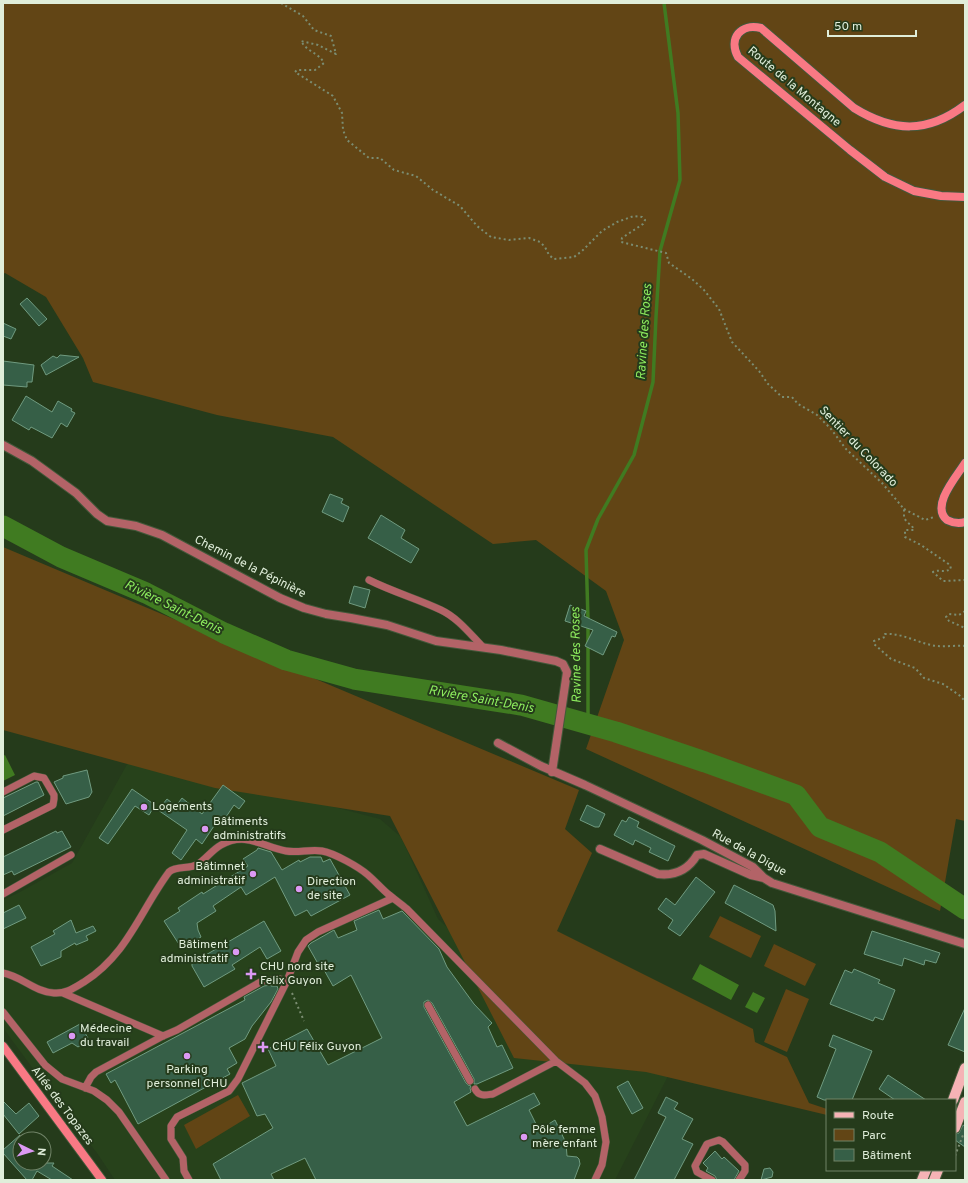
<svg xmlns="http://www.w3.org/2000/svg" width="968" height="1183" font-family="Overpass,sans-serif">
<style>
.built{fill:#27421b}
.green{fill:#624515}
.water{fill:#407b21}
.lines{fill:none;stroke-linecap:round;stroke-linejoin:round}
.stream{stroke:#407b21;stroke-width:3.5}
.river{stroke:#407b21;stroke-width:21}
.building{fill:#365f47;stroke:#709b80}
.lane-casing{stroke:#43583a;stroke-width:8}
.street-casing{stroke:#43583a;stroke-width:10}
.secondary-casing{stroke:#43583a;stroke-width:10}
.primary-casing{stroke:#43583a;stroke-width:12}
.path{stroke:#7b8d72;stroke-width:2;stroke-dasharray:2 3;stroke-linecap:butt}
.lane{stroke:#b36367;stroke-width:7}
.street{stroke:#b36367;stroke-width:8}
.secondary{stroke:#f97984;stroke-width:8}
.primary{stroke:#f5b3b5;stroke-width:10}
.poi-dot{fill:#dc99f4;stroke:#253b1b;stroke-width:1.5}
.labels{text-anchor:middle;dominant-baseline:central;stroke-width:4;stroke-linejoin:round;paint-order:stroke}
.street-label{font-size:12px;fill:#e0eeda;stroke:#253b1b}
.poi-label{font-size:12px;fill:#e0eeda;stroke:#253b1b;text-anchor:start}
.water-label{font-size:13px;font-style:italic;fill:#8dec5e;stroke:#253b1b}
</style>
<rect width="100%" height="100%" fill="#253b1b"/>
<path class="built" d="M130,759l155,35 95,25 21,18 37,82 127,115 103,42 -53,104h-500l-18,-27 -33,-42 -61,-83v-128l17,-8 52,-29z"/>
<path class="green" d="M3,3h962v818l-9,-2 -16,92 -354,-162 38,-109 -18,-49 -70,-51 -43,4 -160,-107 -116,-22 -124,-33 -10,-24 -37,-61 -41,-24 -2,1z
M3,547l576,243 -14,39 27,24 -35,78 196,98 2,13 32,15 22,46 18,6v6l-181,-43 -132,-14 -124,-242 -175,-28 -212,-58z
M720,916l41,20 -10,22 -42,-21z
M774,944l42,20 -11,22 -41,-20z
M786,989l23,10 -22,53 -23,-10z
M238,1095l12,21 -54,33 -12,-24z"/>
<path class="water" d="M5,755l10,20 -12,6v-25z
M700,964l39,21 -8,15 -39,-21z
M753,992l12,6 -8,15 -12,-6z"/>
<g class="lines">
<path class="stream" d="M588,724v-104l-2,-70 12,-31 36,-64 19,-73 3,-65 4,-66 20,-71 -2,-67 -14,-110"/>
<path class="river" d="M3,526l58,31 85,36 78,40 62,27 68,19 167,26 95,27 89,30 91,33 24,32 60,25 85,57"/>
</g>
<path class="building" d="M27,298l20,21 -8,7 -19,-22z
M3,323l13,6 -5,10 -8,-3z
M60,355l19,2 -33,18 -5,-10 12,-9 4,2z
M3,361l31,4 -2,17h-5v5l-24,-2z
M26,396l26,16 6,-11 14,8 -1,2 4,2 -8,14 -6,-4 -9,15 -21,-11 -2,3 -17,-10z
M330,494l13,5 -2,4 8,4 -6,15 -21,-10z
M381,515l24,15 -4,8 18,11 -8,14 -43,-25z
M354,586l16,4 -5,18 -16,-5z
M570,605l16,6 -2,5 33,16 -2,5 -3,-1 -9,19 -18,-9 8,-16 -28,-9z
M87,770l5,22 -3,5 -23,7 -12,-22 9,-4v-2z
M36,782h2l6,13 -41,21v-18z
M223,785l22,16 -6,8 -5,-4 -14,21 -4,-3 -14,21 -6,-5 -15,21 -9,-7 15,-23 -29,-20 9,-11 9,7 6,-8 20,16z
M132,789l23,16 -6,10 -14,-9 -27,38 -9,-6z
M587,805l18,9 -6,13h-4l-15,-7z
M629,817l10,5 -2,5 38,19 -7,15 -19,-9 2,-4 -16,-8 -2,5 -19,-10 8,-15 4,2z
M56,831l1,2 5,-2 9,16 -57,28 -2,-4 -9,4v-18z
M258,848l13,4 11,18 17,-10 1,2 10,-5h11l2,5 7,-3 20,36 -39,21 -4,-6 -12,6 -20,-39 -29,18 -5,-8 -28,19 3,5 -19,12 1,7 3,7 -19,12 -18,-28 16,-10 -2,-3 24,-16 1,2 45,-28 -5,-7 14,-9z
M696,877l19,15 -35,44 -12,-8 5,-8 -15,-11 8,-11 9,7z
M734,885l39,20 2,6 1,20 -51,-28z
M19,905l7,13 -23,11v-16z
M379,910l4,9 19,-8 37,38 8,18 27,37 18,19 -4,4 9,20 5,-2 11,23 -36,16h-3v-5l-42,-76 -4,-3 -4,2v5l42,76 2,2 3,1 -1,2 1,4 -17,10 13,24 67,-33 6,11 -11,6 10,20 16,-10 11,23 1,13 10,1 2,2 1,5 -6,16h-258l-11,-22 -34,16 3,6h-53l-8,-16 60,-36 -8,-14 -8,2 -15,-33 34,-17 -8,-17 39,-20 21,36 54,-27 -31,-63 -18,11 -10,-18 -2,1 -13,-23 3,-3 23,-13 4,8 19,-8 -3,-9z
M71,920l5,13 17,-7 3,5 -10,5 2,4 -12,5 -1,-2 -14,8v6l-20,9 -10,-19 24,-13 -2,-3z
M264,921l17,30 -14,8 -7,-12 -28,18 3,4 -31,18 -12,-21v-3z
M872,931l68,22 -4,10 -11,-3 -1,5 -20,-7 -2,8 -38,-12z
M854,969l26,11 -2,3 17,7 -12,30 -8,-3 -2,4 -43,-17 15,-34 7,3z
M271,985v1h6l1,3 -7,13 -19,24 -7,13 -16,9 8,15 -10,6 3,5 -92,50 -23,-44 -4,3 -5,-9 139,-74 -1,-3 20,-11z
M965,1008v44l-17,-7z
M80,1024l9,16 -11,7 -6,-4 -19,10 -6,-11z
M833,1035l39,16 -20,49h-28l-7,-3 19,-48 -7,-3z
M888,1075l38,25h-31l-16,-11z
M628,1081l15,27 -11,6 -15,-27z
M666,1097l12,6 -4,6 19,10 -11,20 11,5 -19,36h-40l32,-63 -8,-4z
M3,1101l13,13 13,-11 10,13 -20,18 -16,-20z
M963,1125l2,1v21l-10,-7v-6l4,-1z
M20,1135v28h34l-2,3 21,14h-21l-15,-9 -5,9h-5l-24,-27v-3z
M715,1151l7,8 2,-2 15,14 -5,9h-17l-2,-4 -9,-5 2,-3 -5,-5z
M770,1168l3,4 -1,5 -11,3 3,-11z"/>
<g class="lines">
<defs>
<path id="lane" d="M369,580c24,12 49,19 72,30 17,8 30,25 42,37
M3,792l31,-16 10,2 10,17v4l-1,6 -50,25
M3,894l68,-39
M3,973c18,3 32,19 51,20 12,1 20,-5 30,-11 44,-28 56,-71 85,-110 8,-7 20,-2 29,-8 8,-5 14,-14 23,-19 25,-14 42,2 65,6 12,2 25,-2 36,0 12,2 37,16 46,24 7,6 13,13 20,19 6,5 13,10 19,15l149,152 29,22 10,13 7,21 4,25 -4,23 -7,15
M63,993l100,43
M428,1005l42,76
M3,1012l42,53 17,14 32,12 13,9 12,12 47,68
M85,1088l6,-11 5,-5 67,-36 14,-6 85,-49 17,-2 8,2
M475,1089c4,8 10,6 18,5l63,-33
M189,1180l-5,-9 -1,-13 -12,-19v-13l6,-9 52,-26 9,-12 49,-98 11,-29 8,-12 12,-8 75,-34
M712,1180l-15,-8 -2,-6 12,-22 12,-4 4,2 22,23v6l-6,9"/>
<path id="street" d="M3,445l29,16 44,32 21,21 10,7 29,5 26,9 118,63 24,10 22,6 25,4 36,7 49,16 65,9 55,11 7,3 4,8 -15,100
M498,743l43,23 44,19 117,55 51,27 11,11 8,5 193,61
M600,849l58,25c17,2 30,-4 39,-19l7,-1 47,21 13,3"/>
<path id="secondary" d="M965,105c-38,29 -72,27 -111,3l-93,-80c-20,-5 -33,10 -23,29l112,93 35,27 29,14 27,5 24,1
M965,463c-8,13 -35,43 -18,57 6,3 12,4 18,2
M3,1046l99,134"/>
<path id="primary" d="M953,1100l12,-32
M955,1128l10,-26
M922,1180l4,-10
M934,1180l4,-10"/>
</defs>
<use href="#lane" class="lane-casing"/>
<use href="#street" class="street-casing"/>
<use href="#secondary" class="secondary-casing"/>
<use href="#primary" class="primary-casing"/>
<path class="path" d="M281,3l22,13 11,14 17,6 5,18 -18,-9 -17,-4c6,11 18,12 23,22l-9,7h-18l-2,2 38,24 9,17 1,17 4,10 22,18h11l14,12 22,6 17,14 27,16 17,20 14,11 18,3 20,-2 11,4 5,5 4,8 5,4 20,-2 8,-6 20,-20 15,-9 17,-6 8,1 3,3 -2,4 -21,14 -1,4 45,11 3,10 23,16 12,11 15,19 13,33 27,29 9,13 14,13h10l6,7 19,11 14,14 15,20 36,34 22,26v9l3,4 5,4 2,4h-9v7l16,8 29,20 1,4c-7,4 -12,0 -18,3l10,9 22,-1
M904,509l21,11 9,-3
M965,611l-6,4 -10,-1 -3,3 3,4 16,7
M965,646c-9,-1 -19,1 -28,0 -18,-2 -33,-13 -52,-12v3l-11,4v3l17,15 24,9 9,10 19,6 16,11 6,6
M292,993l12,28
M955,1156l8,-21"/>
<use href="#lane" class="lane"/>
<use href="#street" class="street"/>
<use href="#secondary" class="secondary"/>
<use href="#primary" class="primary"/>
</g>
<g class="poi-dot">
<circle cx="144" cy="807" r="4"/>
<circle cx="205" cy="829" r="4"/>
<circle cx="253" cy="874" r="4"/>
<circle cx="299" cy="889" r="4"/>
<circle cx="236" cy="952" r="4"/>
<path d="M249 968h4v4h4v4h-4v4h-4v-4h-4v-4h4z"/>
<circle cx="72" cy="1036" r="4"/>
<path d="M261 1041h4v4h4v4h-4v4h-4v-4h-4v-4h4z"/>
<circle cx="187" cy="1056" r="4"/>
<circle cx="524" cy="1137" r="4"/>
</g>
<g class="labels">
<g class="street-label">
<text transform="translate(794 87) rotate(40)">Route de la Montagne</text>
<text transform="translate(858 447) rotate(46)">Sentier du Colorado</text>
<text transform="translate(250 567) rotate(27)">Chemin de la Pépinière</text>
<text transform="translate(749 853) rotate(29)">Rue de la Digue</text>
<text transform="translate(62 1106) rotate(53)">Allée des Topazes</text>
</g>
<g class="poi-label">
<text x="152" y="807">Logements</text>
<text x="213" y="822">Bâtiments<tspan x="213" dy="14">administratifs</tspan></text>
<text x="245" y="867" text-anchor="end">Bâtimnet<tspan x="245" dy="14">administratif</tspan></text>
<text x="307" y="882">Direction<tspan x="307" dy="14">de site</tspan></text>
<text x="228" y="945" text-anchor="end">Bâtiment<tspan x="228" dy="14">administratif</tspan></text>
<text x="260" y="967">CHU nord site<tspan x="260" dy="14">Felix Guyon</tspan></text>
<text x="80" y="1029">Médecine<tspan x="80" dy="14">du travail</tspan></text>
<text x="272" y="1047">CHU Félix Guyon</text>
<text x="187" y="1070" text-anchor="middle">Parking<tspan x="187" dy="14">personnel CHU</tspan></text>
<text x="532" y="1130">Pôle femme<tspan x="532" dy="14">mère enfant</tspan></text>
</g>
<g class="water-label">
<text transform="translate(645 332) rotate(-86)">Ravine des Roses</text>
<text transform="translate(173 608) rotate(26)">Rivière Saint-Denis</text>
<text transform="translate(577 655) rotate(-91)">Ravine des Roses</text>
<text transform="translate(481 700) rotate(10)">Rivière Saint-Denis</text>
</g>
</g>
<rect width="968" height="1183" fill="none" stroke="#e0eeda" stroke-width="8"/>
<rect x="826" y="1099" width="130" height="72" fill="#253b1b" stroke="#708367"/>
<rect x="834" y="1112" width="20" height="6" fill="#f5b3b5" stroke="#708367"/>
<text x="862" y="1119" font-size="12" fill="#e0eeda">Route</text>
<rect x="834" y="1129" width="20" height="12" fill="#624515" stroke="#708367"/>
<text x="862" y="1139" font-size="12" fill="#e0eeda">Parc</text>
<rect x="834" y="1149" width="20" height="12" fill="#365f47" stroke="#708367"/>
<text x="862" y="1159" font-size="12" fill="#e0eeda">Bâtiment</text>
<g transform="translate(32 1151) rotate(95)"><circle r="19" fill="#253b1b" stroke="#708367"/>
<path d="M0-3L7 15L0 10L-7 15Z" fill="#dc99f4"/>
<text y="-6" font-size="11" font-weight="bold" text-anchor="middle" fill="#e0eeda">N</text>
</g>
<path d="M828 30v6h88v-6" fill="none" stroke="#e0eeda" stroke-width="2"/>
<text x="834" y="30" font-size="12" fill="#e0eeda" stroke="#253b1b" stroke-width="3" paint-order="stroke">50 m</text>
</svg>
